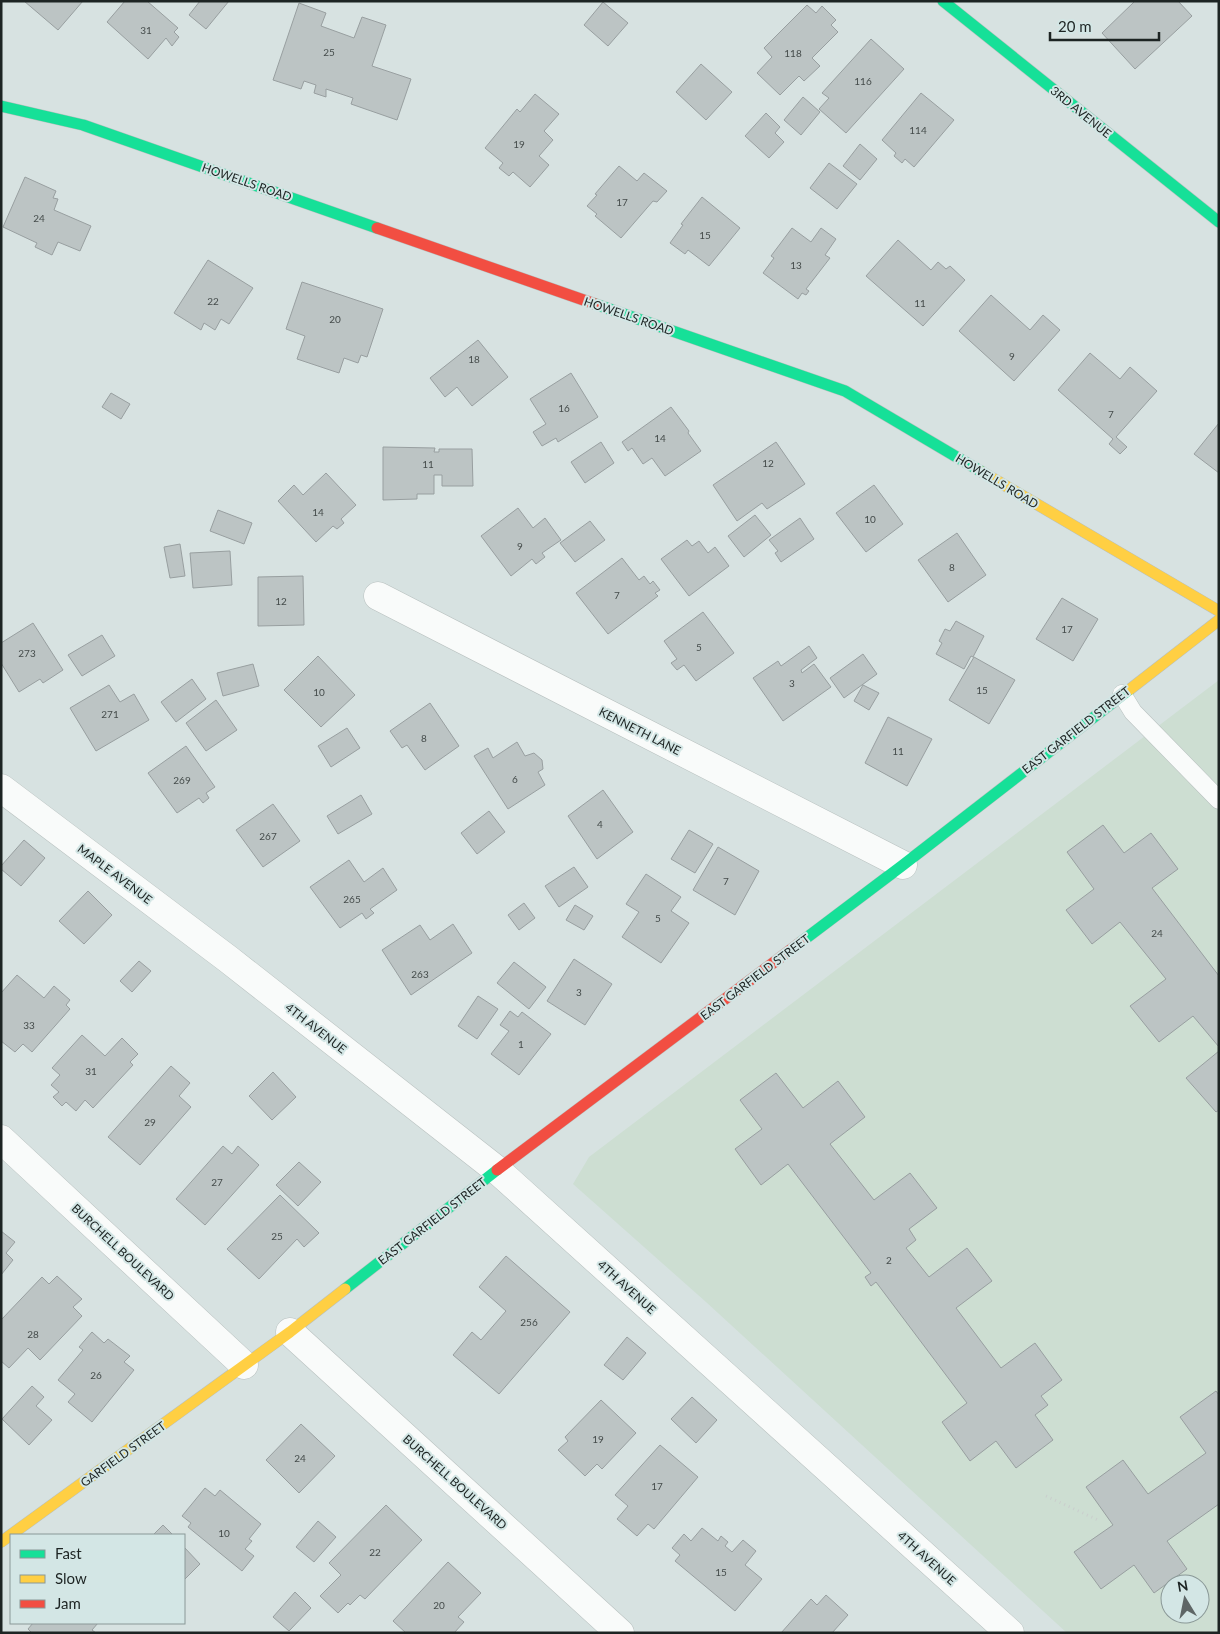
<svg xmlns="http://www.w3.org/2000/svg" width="1220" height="1634" font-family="Lato,sans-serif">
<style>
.green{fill:#cdded2;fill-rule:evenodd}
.building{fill:#bcc4c4;stroke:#989fa0}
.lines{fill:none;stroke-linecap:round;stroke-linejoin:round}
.lane-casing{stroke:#b8c0bf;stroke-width:19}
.street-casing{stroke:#b8c0bf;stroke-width:29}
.fast-casing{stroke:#b8c0bf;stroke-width:12}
.slow-casing{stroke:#b8c0bf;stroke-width:12}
.jam-casing{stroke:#b8c0bf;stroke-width:12}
.path{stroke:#cacecd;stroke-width:3;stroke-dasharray:1 4;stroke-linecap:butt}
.lane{stroke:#f9fbfa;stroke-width:18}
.street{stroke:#f9fbfa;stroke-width:28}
.fast{stroke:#16e098;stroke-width:11}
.slow{stroke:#ffcf43;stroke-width:11}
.jam{stroke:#f24e42;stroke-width:11}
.labels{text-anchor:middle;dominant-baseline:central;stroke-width:4;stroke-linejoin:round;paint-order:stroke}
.number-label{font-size:10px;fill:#454c4b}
.street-label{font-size:12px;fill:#1d2423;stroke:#d3e6e5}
</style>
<rect width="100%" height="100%" fill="#d7e2e1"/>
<path class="green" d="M1219,680v953h-152l-361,-331 -133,-118 16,-27zM1170,1584h30v30h-30z"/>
<path class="building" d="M24,1h59l-25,29z
M125,1h22l31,27 -4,4 5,5 -7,9 -6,-8 -18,21 -41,-37z
M200,1h29l-23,28 -17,-14z
M1135,1h43l14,15 -57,53 -33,-36z
M603,2l25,21 -20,23 -24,-21z
M299,3l27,10 -5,13 33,12 8,-21 24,8 -14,41 39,13 -14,41 -46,-16 2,-6 -27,-9v8l-12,-4 2,-8 -12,-4 -3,8 -28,-9z
M807,5l9,8 6,-7 14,14 -5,5 7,7 -26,26 8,8 -16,15 -5,-5 -19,19 -23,-22 15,-16 -8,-9z
M871,39l33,30 -58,64 -27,-24 10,-11 -7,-5z
M701,64l31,28 -26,28 -30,-28z
M921,93l33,27 -40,47 -9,-8 -3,4 -8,-7 2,-3 -14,-13z
M535,94l24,20 -15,17 9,9 -14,16 10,9 -19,22 -17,-15 -4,4 -10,-8 4,-5 -18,-15 32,-39 3,3z
M803,97l17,15 -19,23 -17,-15z
M766,113l14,14 -5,6 9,9 -15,16 -24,-22z
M860,144l17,15 -17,21 -17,-14z
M829,163l28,21 -20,25 -27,-21z
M619,166l18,15 7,-8 23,18 -10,11 -4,-1 -32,37 -26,-22 2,-2 -10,-8 10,-11 -2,-1z
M25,177l31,14 -3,7 5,1 -4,11 37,16 -11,25 -22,-9 -6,13 -17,-8 2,-4 -34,-16z
M702,197l38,31 -31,38 -21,-16 -3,4 -15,-11 13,-18 -2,-1z
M792,228l19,14 10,-14 15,11 -11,16 5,3 -24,31 3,2 -3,4 -4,-2 -4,6 -35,-26 11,-15 -3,-2z
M898,240l33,30 7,-8 8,7 4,-3 15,14 -42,46 -57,-50z
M208,260l45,28 -24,36 -8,-5 -6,11 -11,-7 -3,7 -27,-17z
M302,282l81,27 -16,48 -6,-2 -3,8 -14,-5 -5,15 -42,-14 8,-23 -19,-7z
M991,295l39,35 13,-15 17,15 -46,51 -55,-50z
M478,340l30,37 -36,29 -15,-19 -12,10 -15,-19z
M1090,353l30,26 10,-12 27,24 -41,46 11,10 -7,7 -11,-10 4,-5 -55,-49z
M571,373l27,44 -40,25 -2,-4 -14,8 -9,-14 13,-8 -16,-25z
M111,393l19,11 -9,15 -19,-12z
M671,407l18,24 -1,2 13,18 -36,25 -13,-18 -9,6 -11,-16 -4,3 -6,-9z
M1219,423v50l-25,-19z
M601,442l13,21 -29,20 -14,-21z
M776,442l29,42 -38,25 -5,-6 -25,18 -24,-36z
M383,447l52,1 -1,4h5v-3h33l1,37h-31v-11h-8v19h-17v5l-34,1z
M326,473l30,32 -15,14 3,4 -7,6 -4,-3 -17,16 -38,-41 16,-16 9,10z
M874,485l29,39 -37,28 -30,-39z
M518,508l15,20 12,-10 16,22 -19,13 3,4 -9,7 -4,-5 -21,17 -30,-40z
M218,510l34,13 -8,21 -34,-13z
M755,515l16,20 -27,22 -16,-21z
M800,518l14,21 -33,23 -6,-9 3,-2 -9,-11z
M590,521l15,19 -30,22 -15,-19z
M957,533l29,42 -38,27 -30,-42z
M687,540l5,6 7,-5 9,12 7,-6 14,19 -40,30 -28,-37z
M180,544l5,32 -15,2 -6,-31z
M230,551l2,34 -39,3 -3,-35z
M622,558l17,22 5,-4 6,8 3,-3 7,9 -5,3 3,3 -50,38 -32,-41z
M303,576l1,49 -46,1v-49z
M1062,598l36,21 -25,42 -37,-22z
M703,612l31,41 -38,28 -12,-16 -7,5 -6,-7 6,-4 -13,-18z
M956,621l28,15 -11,21 -2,-1 -7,13 -28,-15 6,-11 -3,-2 6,-12 5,2z
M33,623l30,47 -20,13 -3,-4 -21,13 -18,-29v-20z
M102,635l13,21 -33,20 -14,-21z
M809,646l8,12 -16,12 1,3 12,-9 17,23 -48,34 -30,-43 25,-17 3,5z
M863,654l14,20 -33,24 -14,-20z
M318,656l37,39 -34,32 -37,-37z
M974,657l41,23 -26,44 -40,-24z
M253,664l6,22 -36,10 -6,-23z
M192,679l14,20 -30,23 -15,-20z
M109,685l11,17 14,-8 15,26 -53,31 -26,-43z
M863,685l16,8 -10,17 -15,-9z
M216,700l21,30 -31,21 -20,-28z
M430,703l29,43 -34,24 -18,-25 -5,3 -12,-17z
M888,717l44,22 -25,47 -42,-23z
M347,728l13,20 -29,19 -13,-21z
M517,742l8,14 9,-3 8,7 1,9 -5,3 7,13 -37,24 -34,-53 14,-8 5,10z
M186,746l29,41 -9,6 3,5 -6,5 -4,-5 -22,15 -29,-40z
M603,790l30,42 -36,27 -29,-43z
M361,795l11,19 -34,20 -11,-18z
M273,804l27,37 -37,26 -27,-37z
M489,811l16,21 -28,22 -16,-21z
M1103,825l21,28 27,-20 27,36 -26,19 67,88v71l-26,-31 -34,26 -29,-36 36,-27 -46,-57 -28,22 -26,-34 28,-21 -27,-37z
M689,830l24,14 -18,29 -24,-14z
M24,840l21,18 -24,28 -20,-17v-3z
M718,847l41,24 -24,44 -42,-25z
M349,860l15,22 19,-14 14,22 -27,19 4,4 -8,6 -4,-6 -22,15 -30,-41z
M574,867l14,20 -29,20 -14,-21z
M646,874l35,23 -10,14 18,12 -28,40 -39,-26 17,-25 -13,-8z
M88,891l24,24 -28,29 -25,-23z
M524,903l11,15 -16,12 -11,-15z
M575,905l18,11 -9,14 -18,-10z
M453,924l19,29 -61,42 -29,-45 38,-25 10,15z
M574,959l38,25 -27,41 -38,-24z
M139,961l12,10 -19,21 -12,-11z
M514,962l32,25 -17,22 -32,-26z
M17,975l27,23 10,-12 16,14 -4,5 4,4 -38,43 -9,-8 -8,8 -14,-11v-48z
M478,996l20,13 -21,30 -19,-13z
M510,1011l8,6 4,-5 29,22 -32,41 -28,-21 18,-23 -9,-6z
M82,1035l23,21 17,-18 16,16 -8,8 3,3 -40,43 -8,-8 -9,11 -10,-9 -4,4 -9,-9 6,-5 -8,-7 9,-10 -8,-7z
M1219,1051v59l-3,2 -30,-34z
M171,1066l19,17 -11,13 12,11 -51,58 -32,-28z
M273,1072l23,25 -24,23 -23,-24z
M776,1073l27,35 35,-27 27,36 -35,27 44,56 36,-27 27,35 -28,21 7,11 -10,8 23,29 38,-29 25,33 -36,27 45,60 34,-25 27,37 -21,16 7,9 -13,10 18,25 -37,28 -20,-27 -26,20 -28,-39 25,-19 -91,-121 -5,4 -6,-9 6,-4 -83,-109 -27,21 -26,-36 27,-20 -22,-29z
M223,1146l9,8 6,-8 21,19 -54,60 -29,-26z
M299,1162l22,20 -23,24 -22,-21z
M280,1195l39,38 -15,14 -7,-8 -38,40 -32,-30z
M1,1231l14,11 -9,11 7,7 -12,15z
M506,1256l64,56 -71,82 -46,-39 19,-23 9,8 25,-29 -27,-24z
M57,1276l25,23 -9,8 9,9 -42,44 -12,-12 -19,20 -8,-7v-41l41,-43 7,7z
M92,1332l12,11 4,-4 22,17 -6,6 10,8 -42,52 -24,-20 7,-8 -17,-14 25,-30 -4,-3z
M627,1337l19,16 -23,27 -19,-15z
M32,1386l12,11 -8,9 16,14 -23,25 -27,-26z
M1216,1391l3,4v109l-52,37 20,28 -33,24 -20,-28 -33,24 -27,-37 39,-27 -27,-38 37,-27 25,34 58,-41 -26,-36z
M692,1397l25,23 -21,23 -25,-24z
M601,1400l35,33 -34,36 -5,-5 -12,12 -27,-26 10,-9 -3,-4z
M301,1424l34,32 -36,37 -33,-33z
M660,1445l38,32 -44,52 -6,-5 -11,12 -20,-17 11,-13 -13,-11z
M205,1488l10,8 5,-6 41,34 -12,15 3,2 -7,8 9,7 -12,15 -54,-44 3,-4 -9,-7z
M386,1505l36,35 -57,59 -5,-4 -10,10 -2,-2 -10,10 -18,-17 21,-21 -12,-12z
M318,1521l18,16 -22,25 -18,-15z
M163,1525l10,10h-20z
M702,1528l16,13 3,-5 7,6 -3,4 7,6 11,-12 13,11 -11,14 17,14 -27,32 -60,-50 5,-6 -8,-7 12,-14 7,7z
M184,1547l16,17 -16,16z
M448,1562l33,31 -23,24 6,5 -10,11h-48l-13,-12z
M295,1592l16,16 -22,23 -16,-14z
M826,1595l22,20 -16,18h-51l30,-34 6,6z
M33,1623h65l-6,7 4,3h-64l-4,-4z"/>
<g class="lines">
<defs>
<path id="lane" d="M1122,694l11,18 86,88"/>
<path id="street" d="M378,596l525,269
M1,788l227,171 269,211 513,463
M1,1139l243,226
M290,1332l330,301"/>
<path id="fast" d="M943,1l276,221
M1,106l82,19 294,103
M595,304l250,87 137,81
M801,942l102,-77 226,-175
M345,1289l152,-119"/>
<path id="slow" d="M982,472l237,139
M1129,690l90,-70
M1,1542l289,-210 55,-43"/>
<path id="jam" d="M377,228l218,76
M497,1170l304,-228"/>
</defs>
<use href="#lane" class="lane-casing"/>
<use href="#street" class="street-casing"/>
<use href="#fast" class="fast-casing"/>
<use href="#slow" class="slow-casing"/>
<use href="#jam" class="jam-casing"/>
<path class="path" d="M1046,1496l52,24"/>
<use href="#lane" class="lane"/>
<use href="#street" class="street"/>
<use href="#fast" class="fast"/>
<use href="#slow" class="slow"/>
<use href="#jam" class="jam"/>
</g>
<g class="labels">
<g class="number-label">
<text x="146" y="30">31</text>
<text x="329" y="52">25</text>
<text x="793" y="53">118</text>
<text x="863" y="81">116</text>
<text x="918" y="130">114</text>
<text x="519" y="144">19</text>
<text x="622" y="202">17</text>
<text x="39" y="218">24</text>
<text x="705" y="235">15</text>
<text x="796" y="265">13</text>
<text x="213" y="301">22</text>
<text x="920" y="303">11</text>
<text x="335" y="319">20</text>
<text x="1012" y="356">9</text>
<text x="474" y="359">18</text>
<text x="564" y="408">16</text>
<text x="1111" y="414">7</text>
<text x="660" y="438">14</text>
<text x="768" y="463">12</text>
<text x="428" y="464">11</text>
<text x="318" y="512">14</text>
<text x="870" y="519">10</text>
<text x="520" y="546">9</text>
<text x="952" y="567">8</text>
<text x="617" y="595">7</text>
<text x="281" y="601">12</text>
<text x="1067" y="629">17</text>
<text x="699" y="647">5</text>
<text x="27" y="653">273</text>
<text x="792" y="683">3</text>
<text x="982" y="690">15</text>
<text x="319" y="692">10</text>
<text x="110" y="714">271</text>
<text x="424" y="738">8</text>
<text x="898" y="751">11</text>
<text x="515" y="779">6</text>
<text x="182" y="780">269</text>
<text x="600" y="824">4</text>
<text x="268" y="836">267</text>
<text x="726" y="881">7</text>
<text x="352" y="899">265</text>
<text x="658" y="918">5</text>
<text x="1157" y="933">24</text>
<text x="420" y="974">263</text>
<text x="579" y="992">3</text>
<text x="29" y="1025">33</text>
<text x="521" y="1044">1</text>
<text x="91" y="1071">31</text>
<text x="150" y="1122">29</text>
<text x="217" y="1182">27</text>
<text x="277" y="1236">25</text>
<text x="889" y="1260">2</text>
<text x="529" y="1322">256</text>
<text x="33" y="1334">28</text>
<text x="96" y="1375">26</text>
<text x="598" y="1439">19</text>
<text x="300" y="1458">24</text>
<text x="657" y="1486">17</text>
<text x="224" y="1533">10</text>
<text x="375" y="1552">22</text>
<text x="721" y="1572">15</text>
<text x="439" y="1605">20</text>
</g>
<g class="street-label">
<text transform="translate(1081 112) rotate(39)">3RD AVENUE</text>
<text transform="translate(247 182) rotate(19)">HOWELLS ROAD</text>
<text transform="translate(629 316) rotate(19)">HOWELLS ROAD</text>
<text transform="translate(997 481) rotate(31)">HOWELLS ROAD</text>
<text transform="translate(1076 730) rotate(-38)">EAST GARFIELD STREET</text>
<text transform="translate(640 731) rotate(27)">KENNETH LANE</text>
<text transform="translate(115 874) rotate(37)">MAPLE AVENUE</text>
<text transform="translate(755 977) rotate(-37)">EAST GARFIELD STREET</text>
<text transform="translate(316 1028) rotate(38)">4TH AVENUE</text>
<text transform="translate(432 1221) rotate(-38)">EAST GARFIELD STREET</text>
<text transform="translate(123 1252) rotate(43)">BURCHELL BOULEVARD</text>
<text transform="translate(627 1287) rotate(42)">4TH AVENUE</text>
<text transform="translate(123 1454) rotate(-36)">GARFIELD STREET</text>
<text transform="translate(455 1482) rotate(42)">BURCHELL BOULEVARD</text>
<text transform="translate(927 1558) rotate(42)">4TH AVENUE</text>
</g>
</g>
<rect width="1220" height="1634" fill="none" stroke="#1d2423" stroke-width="5"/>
<rect x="10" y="1534" width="175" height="90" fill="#d3e6e5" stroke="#8a9897"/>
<rect x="20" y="1550" width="25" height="8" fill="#16e098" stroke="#8a9897"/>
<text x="55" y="1559" font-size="15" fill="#1d2423">Fast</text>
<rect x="20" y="1575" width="25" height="8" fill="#ffcf43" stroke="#8a9897"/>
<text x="55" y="1584" font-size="15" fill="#1d2423">Slow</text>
<rect x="20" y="1600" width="25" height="8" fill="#f24e42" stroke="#8a9897"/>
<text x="55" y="1609" font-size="15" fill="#1d2423">Jam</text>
<g transform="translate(1185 1599) rotate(350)"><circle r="24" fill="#d3e6e5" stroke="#8a9897"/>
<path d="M0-4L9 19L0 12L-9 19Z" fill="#5e6666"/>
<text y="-8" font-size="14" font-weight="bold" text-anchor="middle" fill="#1d2423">N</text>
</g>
<path d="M1050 32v8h109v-8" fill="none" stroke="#1d2423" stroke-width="2.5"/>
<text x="1058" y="32" font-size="15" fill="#1d2423" stroke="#d3e6e5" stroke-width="4" paint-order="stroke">20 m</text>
</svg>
